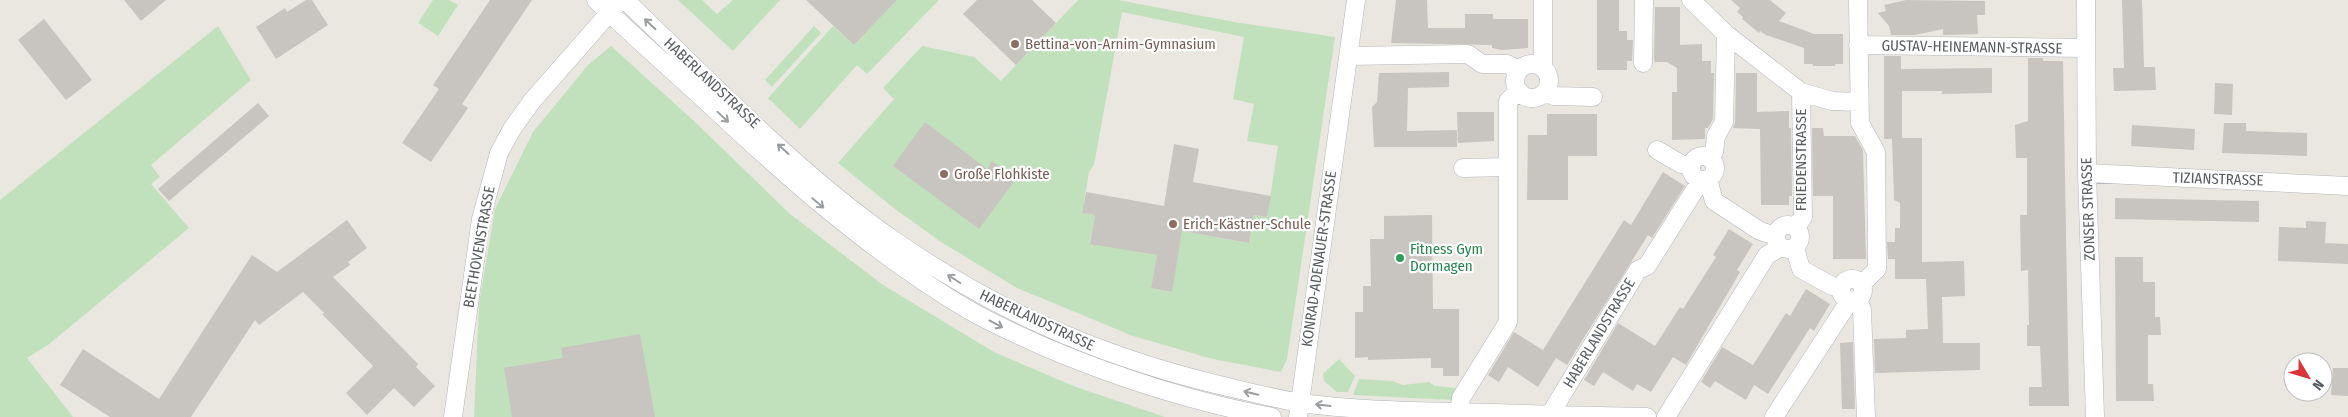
<svg xmlns="http://www.w3.org/2000/svg" width="2348" height="417" font-family="'Fira Sans Condensed',sans-serif">
<style>
.green{fill:#c1e1bd;fill-rule:evenodd}
.building{fill:#c8c4bf}
.lines{fill:none;stroke-linecap:round;stroke-linejoin:round}
.minor-casing{stroke:#b2b6ba;stroke-width:19}
.minor{stroke:#fff;stroke-width:18}
.oneway{stroke:#9b9ea0}
.education-dot{fill:#8d6e63;stroke:#fff;stroke-width:2}
.leisure-dot{fill:#2e9e5b;stroke:#fff;stroke-width:2}
.labels{text-anchor:middle;dominant-baseline:central;stroke-width:4.5;stroke-linejoin:round;paint-order:stroke}
.education-label{font-size:15px;fill:#785e54;stroke:#fff;text-anchor:start}
.street-label{font-size:15px;fill:#585d60;stroke:#fff}
.leisure-label{font-size:15px;fill:#27864d;stroke:#fff;text-anchor:start}
</style>
<rect width="100%" height="100%" fill="#eae7e0"/>
<path class="green" d="M433,0h16l9,5 -20,31 -20,-13z
M678,0h24l15,14 16,-14h47l-47,51z
M897,0h42l-72,74 -10,-9 -57,64 -32,-31 65,-72 21,19z
M1078,0h40l116,22 101,15 -48,322 -6,13 -68,-13 -80,-23 -116,-48 -76,-46 -46,-33 -57,-46 56,-64 -11,-11 39,-42 52,11 27,24zM1122,12l122,25 -11,62 21,5 -7,37 31,5 -11,71 -13,-2 -5,28 -67,-12 -11,61 -20,-4 6,-33 -67,-12 5,-28 -13,-2 7,-41 5,-7z
M218,26l33,54 -100,85 9,12 -9,7 38,44 -141,117 -21,13 46,59h-73v-217z
M814,26l7,7 -49,54 -7,-7z
M611,46l84,76 95,92 93,71 111,67 82,35 89,30h-691l5,-113 16,-95 38,-77 55,-67z
M1339,359l16,17 -7,16h-11l-13,-11 -1,-7z
M1359,379l33,2 11,4 26,-3 6,4 21,2 -4,12 -99,-5z"/>
<path class="building" d="M124,0h42l-25,21z
M306,0h6l16,25 -52,34 -20,-32 29,-19 2,4z
M490,0h42l-70,104 6,4 -37,54 -29,-19 37,-54 -6,-4z
M806,0h91l-43,45z
M977,0h55l24,23 -40,42 -53,-51z
M1396,0h31l1,28h37v-14h28v5h35v29l-27,2 -9,-2v-3l-101,-2z
M1597,0h22v31h8v9h6l-1,21h-5v9h-30z
M1731,0h39l16,13 -7,8 35,13h29v30h-8v2h-22v-2h-9v-16l-38,-13 -6,-4 -1,2 -17,-14 1,-2 -6,-5 3,-4z
M1906,0l79,1v14h-8l1,19 -35,1v-6l-28,6h-24l-2,-9 -11,-13 8,-2 -2,-6z
M2122,0h20l2,67h11l1,23 -42,1 -1,-23h11z
M1655,7h25v38l22,-1v17h9v12h3l-1,46 -5,9h-3v11l-33,1v-48h5v-24l-10,-6h-12l-1,-2z
M44,19l48,61 -26,20 -48,-60z
M1884,56h17v13l91,-1v25l-50,1v-3h-40v47h20v124l42,-1 1,35 -23,1 1,46h37v27l-105,3 -1,-34 32,-1v-8l22,-1 -2,-50h-31v-20h-7l-1,-17h8v-14h5v-25l-6,-3 -2,-61h-8z
M2028,58h15v3h20l6,345h-40v-19h13l-2,-41h-13v-21h2l-1,-55 -7,1 -1,-56h7v-57h-11l-1,-33 13,-4z
M1449,72v15l-41,1 -1,43 50,-1v17h-83l-2,-40 5,-5 2,-29z
M1736,73h21v39l32,-1v17h2l1,68h-3v9h-28l-1,-76 -27,-1 2,-6z
M2215,83l18,1 -1,31 -18,-1z
M258,103l11,13 -100,85 -11,-12z
M1457,112h37v29l-36,2z
M1547,114h50v42h-29v44h-41l1,-65h19z
M925,122l62,47 5,-8 24,18 -37,50 -86,-63z
M2224,123h22v8l61,2v23l-85,-3z
M2132,125l63,4 -1,21 -63,-4z
M1812,128h11l1,8h31l8,14 3,109h-33v-63h-20z
M1174,144l25,5 -6,33 78,14 -4,21 -13,-2 -5,28 -67,-12 -10,61 -21,-4 6,-33 -67,-11 5,-29 -13,-2 4,-21 78,14z
M1663,172l22,14 -33,52 -4,-3 -81,130 -11,-7 -18,29 -30,-20 -9,15 -11,-7 26,-43 29,18 81,-130 7,5z
M2115,198l144,3v21l-144,-3z
M1432,215l1,94h26v67h-16v-8h-12v-10l-63,2v-3l-13,1v-46h8v-26h8l-1,-47h14v-23z
M347,220l20,28 -19,14 2,3 -17,12 85,87 -2,3 19,19 -21,21 -20,-19 -27,27 -21,-22 27,-27 -51,-52 2,-1 -21,-21 -44,33 -4,-5 -64,97h-81l-50,-32 23,-36 76,50 93,-144 25,17z
M2306,221l20,1 -1,21 23,1v20l-70,-3 1,-34 27,1z
M1729,229l24,15 -16,26 3,2 -54,93 -13,-8 -22,35 -14,-8 -4,7 -30,-19 -9,14 -10,-6 34,-57 37,23 25,-39 3,2 33,-52 -3,-2z
M2115,257h28v25h12v35h5l1,18h-13v49h5l1,17h-38z
M1806,289l24,15 -16,27 -4,-3 -42,66 -14,-9 -8,15 -31,-19 -5,7 -9,-6 21,-35 31,18 33,-52 4,3z
M640,334l15,83h-143l-8,-49 59,-10 -2,-10z
M1853,342l2,67h-13l-2,-66z
M2333,368h15v28l-17,-1z"/>
<g class="lines">
<defs>
<path id="minor" d="M596,0c36,35 74,68 111,102 81,76 164,150 260,207 26,15 53,27 80,39 74,31 146,54 225,69
M625,0c84,80 172,173 267,239 99,69 202,115 319,144 30,7 60,15 90,20 52,7 103,8 156,9 63,2 127,4 190,5
M1691,0l35,34 75,58 31,9 27,1
M1858,0l2,123 16,29 1,117 -15,15
M2086,0l1,173 8,244
M1858,45l228,3
M1349,56l119,-2 14,10h25l12,6
M1643,63l1,-63
M1515 81a17 17 0 1 1 34 0a17 17 0 1 1-34 0Z
M1543,67v-67
M1546,91l8,5 39,1
M1657,150l24,14 10,2
M1691 168a12 12 0 1 1 24 0a12 12 0 1 1-24 0Z
M1710,159l4,-7 2,-16 8,-14 2,-88
M1463,168l45,-1
M2087,173l261,13
M1708,179l6,22 46,30 16,5
M1776 237a12 12 0 1 1 24 0a12 12 0 1 1-24 0Z
M1796,227l7,-10 -2,-125
M1795,248l6,21 31,17 9,2
M1841 290a11 11 0 1 1 22 0a11 11 0 1 1-22 0Z
M1858,299l4,11 4,107
M1459,412l2,-14 47,-76v-221l11,-10
M1549,416l89,-146 9,-4 54,-86
M453,417l28,-198 18,-66 13,-24 20,-28 85,-97
M1298,417l58,-417
M1666,417l101,-162 14,-8
M1774,417l76,-117"/>
</defs>
<use href="#minor" class="minor-casing"/>
<use href="#minor" class="minor"/>
</g>
<defs><path id="oneway-shaft" d="M-6 0H5M1.5-3L5.5 0L1.5 3" fill="none" stroke-width="1.6" stroke-linecap="round" stroke-linejoin="round" transform="scale(1.25)"/></defs>
<g class="oneway">
<use href="#oneway-shaft" transform="translate(650 24) rotate(-136)"/>
<use href="#oneway-shaft" transform="translate(723 117) rotate(43)"/>
<use href="#oneway-shaft" transform="translate(783 149) rotate(-138)"/>
<use href="#oneway-shaft" transform="translate(818 203) rotate(40)"/>
<use href="#oneway-shaft" transform="translate(954 279) rotate(-148)"/>
<use href="#oneway-shaft" transform="translate(996 324) rotate(28)"/>
<use href="#oneway-shaft" transform="translate(1251 393) rotate(-166)"/>
<use href="#oneway-shaft" transform="translate(1323 405) rotate(-173)"/>
</g>
<g class="education-dot">
<circle cx="1015" cy="44" r="5"/>
<circle cx="944" cy="174" r="5"/>
<circle cx="1173" cy="224" r="5"/>
</g>
<circle class="leisure-dot" cx="1400" cy="258" r="5"/>
<g class="labels">
<g class="education-label">
<text x="1025" y="44">Bettina-von-Arnim-Gymnasium</text>
<text x="954" y="174">Große Flohkiste</text>
<text x="1183" y="224">Erich-Kästner-Schule</text>
</g>
<g class="street-label">
<text transform="translate(1972 47) rotate(1)">GUSTAV-HEINEMANN-STRASSE</text>
<text transform="translate(712 83) rotate(43)">HABERLANDSTRASSE</text>
<text transform="translate(1801 160) rotate(-90)">FRIEDENSTRASSE</text>
<text transform="translate(2218 179) rotate(2)">TIZIANSTRASSE</text>
<text transform="translate(2088 209) rotate(-92)">ZONSER STRASSE</text>
<text transform="translate(479 247) rotate(-80)">BEETHOVENSTRASSE</text>
<text transform="translate(1319 259) rotate(-82)">KONRAD-ADENAUER-STRASSE</text>
<text transform="translate(1037 320) rotate(25)">HABERLANDSTRASSE</text>
<text transform="translate(1599 333) rotate(-59)">HABERLANDSTRASSE</text>
</g>
<g class="leisure-label">
<text x="1410" y="249">Fitness Gym<tspan x="1410" dy="17">Dormagen</tspan></text>
</g>
</g>
<g transform="translate(2308 377) rotate(128)"><circle r="24" fill="#ffffff" stroke="#bcbebf"/>
<path d="M0-4L9 19L0 12L-9 19Z" fill="#db353c"/>
<text y="-8" font-size="14" font-weight="bold" text-anchor="middle" fill="#585d60">N</text>
</g>
</svg>
